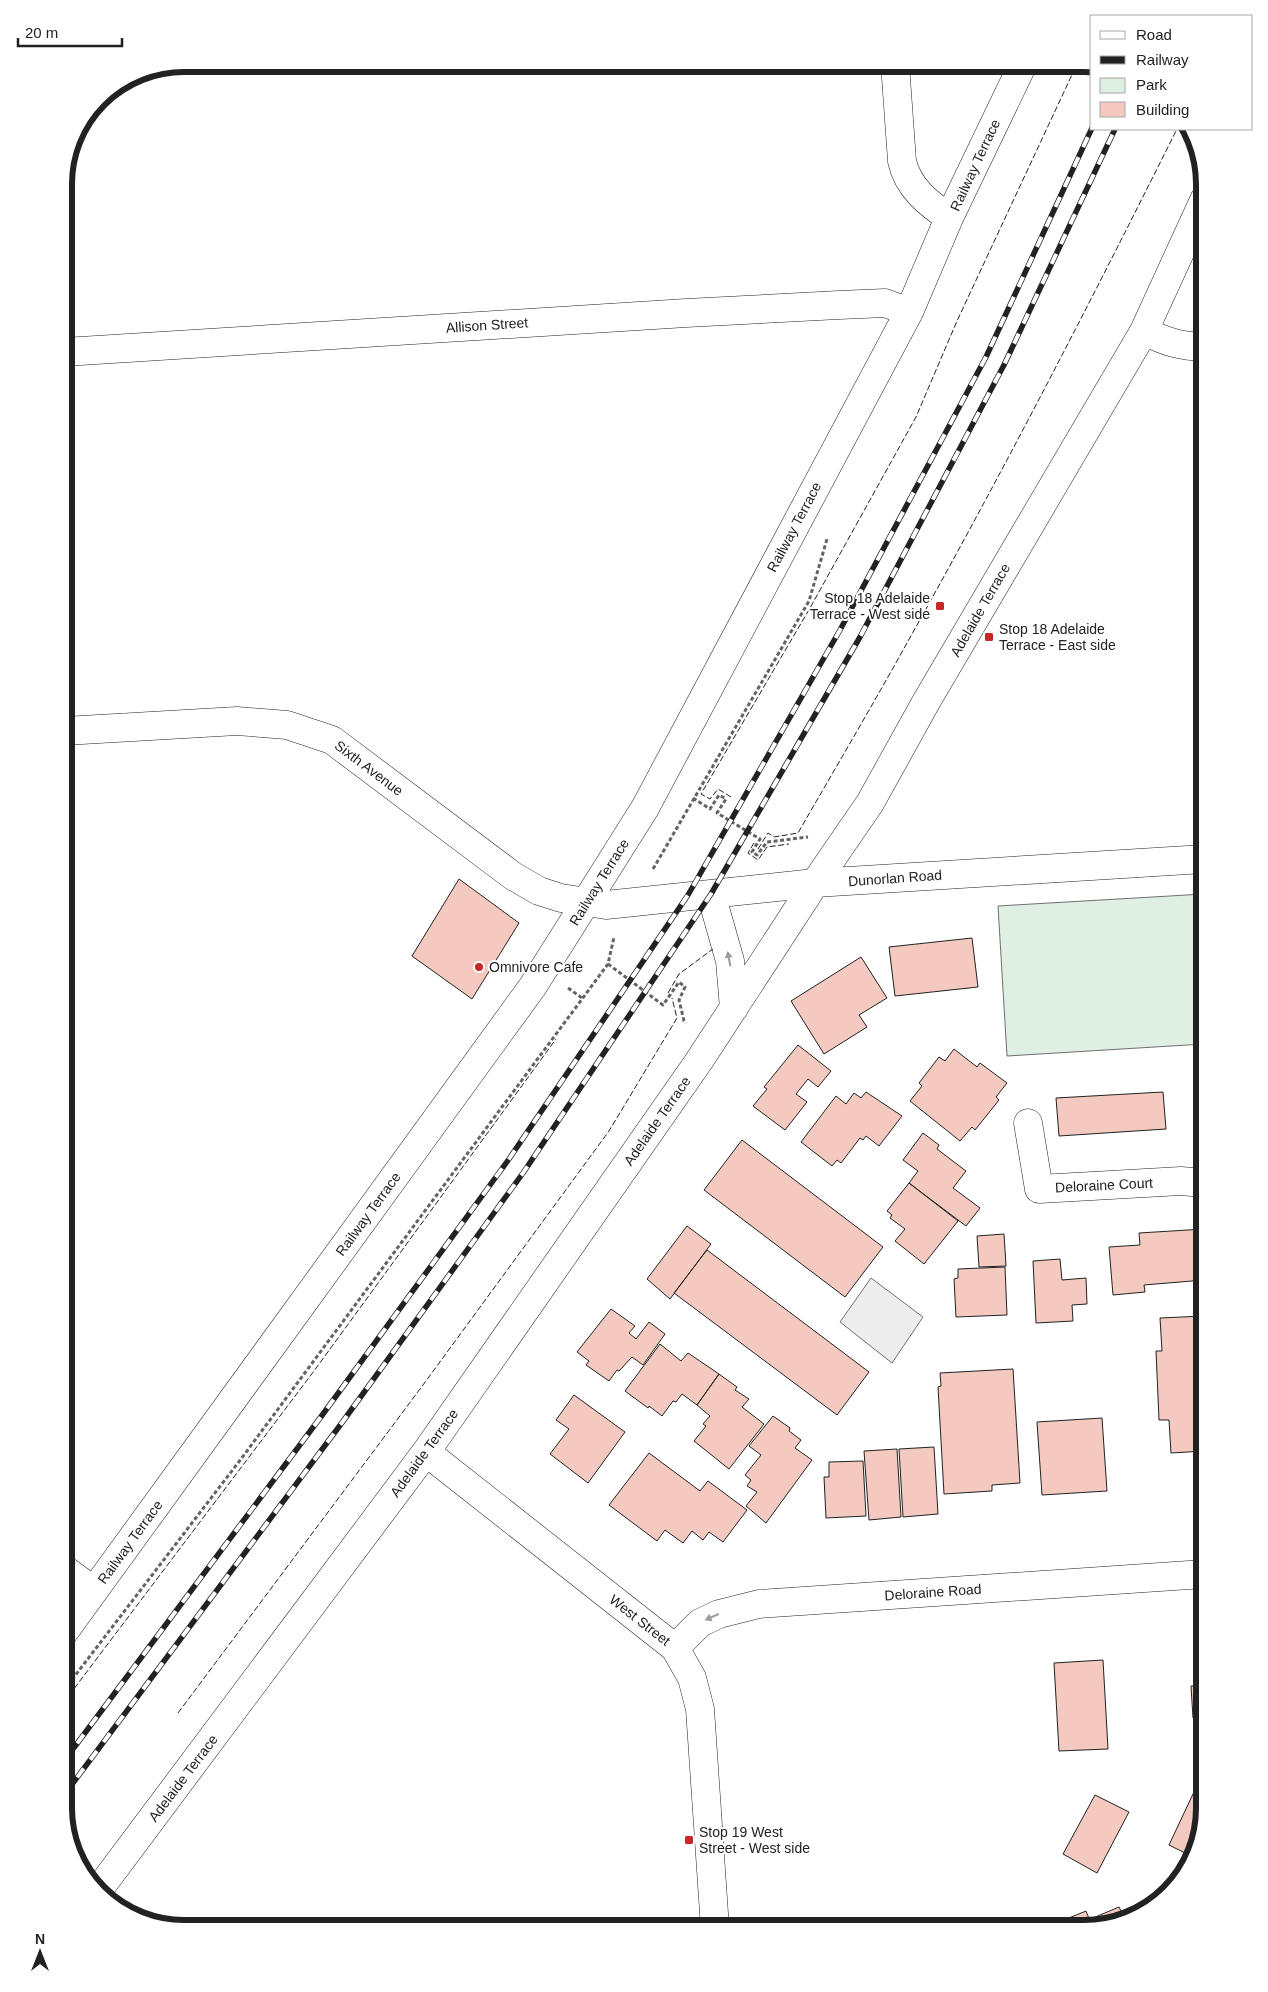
<svg xmlns="http://www.w3.org/2000/svg" width="1268" height="1992" font-family="Arial,sans-serif">
<style>
.green{fill:#e0efe3;stroke:#6f6f6f}
.parking{fill:#ededed;stroke:#6f6f6f}
.building{fill:#f3c9c0;stroke:#222}
.lines{fill:none;stroke-linecap:round;stroke-linejoin:round}
.street-casing{stroke:#222;stroke-width:29}
.path{stroke:#646464;stroke-width:3;stroke-dasharray:4 2.5;stroke-linecap:butt}
.street{stroke:#fff;stroke-width:28}
.rail-casing{stroke:#222;stroke-width:5.5}
.rail{stroke:#fff;stroke-width:4;stroke-dasharray:11;stroke-linecap:butt}
.fence{stroke:#222;stroke-width:1;stroke-dasharray:6 2.5;stroke-linecap:butt}
.oneway{fill:#9c9c9c}
.poi-dot{fill:#c62828;stroke:#fff;stroke-width:2}
.labels{text-anchor:middle;dominant-baseline:central;stroke-width:4;stroke-linejoin:round;paint-order:stroke}
.street-label{font-size:14px;fill:#222;stroke:#fff}
.poi-label{font-size:14px;fill:#222;stroke:#fff;text-anchor:start}
.rim{fill:none;stroke:#222;stroke-width:6}
</style>
<rect width="100%" height="100%" fill="#fff"/>
<path class="green" d="M1204,894v150l-197,12 -9,-150z"/>
<path class="parking" d="M871,1278l52,39 -31,46 -52,-41z"/>
<path class="building" d="M459,879l60,44 -47,76 -60,-43z
M972,938l6,49 -83,9 -6,-49z
M861,957l26,41 -28,17 8,12 -43,27 -33,-53z
M798,1045l33,26 -13,16 -10,-8 -12,15 11,8 -22,28 -32,-24 14,-17 -3,-2z
M954,1049l23,18 3,-4 27,20 -11,14 3,3 -24,30 -3,-3 -12,14 -50,-40 12,-15 -3,-3 20,-26 6,4z
M866,1092l36,24 -23,30 -13,-10 -3,4 -3,-2 -19,25 -4,-3 -5,6 -31,-24 35,-46 10,8 8,-11 7,5z
M1163,1092l3,37 -107,7 -3,-38z
M923,1133l16,12 -2,4 29,22 -13,17 27,20 -14,18 -57,-43 9,-12 -15,-11z
M742,1140l141,107 -38,50 -141,-107z
M909,1183l49,38 -34,43 -29,-23 10,-12 -15,-11 2,-3 -5,-4z
M687,1226l24,18 -41,55 -23,-20z
M1204,1229v51l-60,5 1,7 -32,3 -4,-48 31,-2 -1,-12z
M1004,1234l2,32 -27,1 -2,-31z
M707,1250l162,122 -32,43 -163,-122z
M1060,1259l2,21 24,-2 1,26 -15,1 1,16 -37,2 -3,-62z
M1005,1267l2,48 -51,2 -2,-38 4,-1v-9z
M611,1309l24,17 -6,7 7,6 13,-17 16,12 -22,31 -11,-8 -13,14 -2,-1 -8,11 -23,-16 3,-4 -12,-9z
M1204,1316v135l-33,2 -2,-33h-10l-3,-69h6l-2,-33z
M660,1344l21,17 7,-8 31,21 -22,31 -15,-11 -6,8 -3,-1 -11,15 -13,-10 -1,2 -23,-17z
M1013,1369l7,114 -28,2v6l-48,3 -6,-107 3,-1 -1,-13z
M719,1374l18,13 -2,3 14,9 -7,8 22,17 -35,45 -35,-28 12,-15 -3,-2 7,-8 -13,-11z
M574,1395l51,37 -37,51 -38,-29 19,-25 -13,-9z
M773,1416l17,12 -1,3 12,9 -6,8 17,12 -46,63 -20,-17 11,-14 -10,-6 4,-6 -6,-5 16,-20 -12,-9z
M1102,1418l5,73 -65,4 -5,-73z
M934,1447l4,67 -35,3 -4,-68z
M897,1449l4,68 -32,3 -5,-69z
M649,1453l51,38 8,-10 39,29 -24,32 -14,-10 -6,8 -11,-9 -9,12 -18,-13 -8,11 -48,-36z
M863,1461l3,55 -40,2 -2,-41h5v-15z
M1103,1660l5,89 -49,2 -5,-88z
M1191,1686h13v31l-11,1z
M1201,1777l3,1v29l-13,49 -22,-11z
M1095,1795l34,17 -32,61 -34,-19z
M1119,1907l6,12 -29,6 -3,-7z
M1086,1911l6,15 -9,2h-21l-3,-6z"/>
<g class="lines">
<defs>
<path id="street" d="M895,64l7,97c6,27 26,42 47,57
M1144,331c22,11 36,15 60,16
M64,352l622,-39 153,-8 46,-2 24,9
M64,731l173,-10 50,4 45,15 181,136 26,15 22,7 45,7 209,-22 389,-24
M711,894l19,67 4,47
M1028,1123l11,66 142,-8 23,2
M426,1452l249,196 17,30 8,31 15,219
M64,1569l30,22
M64,1632l469,-646 112,-178 264,-496 40,-94 74,-154
M675,1648l25,-25 19,-9 40,-10 445,-30
M100,1888l326,-436 273,-391 116,-178 55,-80 56,-101 218,-371 60,-131"/>
</defs>
<use href="#street" class="street-casing"/>
<path class="path" d="M693,798l17,11 9,-14 7,4 -9,14 43,26 -8,13 5,3 10,-13 41,-5
M653,869l156,-268 18,-62
M608,964l55,41 16,-23 6,5 -6,13 5,21 2,2
M568,988l14,10
M64,1690l177,-231 367,-495 6,-27"/>
<use href="#street" class="street"/>
<defs>
<path id="rail" d="M64,1761l259,-347 186,-255 179,-264 152,-265 146,-273 106,-229
M64,1795l277,-371 182,-251 188,-279 149,-257 144,-272 111,-236"/>
</defs>
<use href="#rail" class="rail-casing"/>
<use href="#rail" class="rail"/>
<path class="fence" d="M731,797l-13,-8 -8,10 -9,-5 109,-186 106,-191 41,-96 120,-257
M754,843l-6,10 10,7 9,-13 22,-3
M758,849l10,-16 6,4 24,-4c38,-66 77,-132 114,-199 93,-166 180,-335 265,-505
M668,993l11,-19 34,-25
M64,1702l250,-331 242,-332
M178,1713l245,-328 186,-254 68,-113 -5,-20"/>
</g>
<defs><path id="oneway-solid" d="M-6-.8H1V-3.2L6.5 0L1 3.2V.8H-6Z" transform="scale(1.25)"/></defs>
<g class="oneway">
<use href="#oneway-solid" transform="translate(729 959) rotate(-101)"/>
<use href="#oneway-solid" transform="translate(712 1617) rotate(156)"/>
</g>
<g class="poi-dot">
<rect x="935" y="601" width="10" height="10" rx="2.5"/>
<rect x="984" y="632" width="10" height="10" rx="2.5"/>
<circle cx="479" cy="967" r="5"/>
<rect x="684" y="1835" width="10" height="10" rx="2.5"/>
</g>
<g class="labels">
<g class="street-label">
<text transform="translate(975 165) rotate(-65)">Railway Terrace</text>
<text transform="translate(487 325) rotate(-4)">Allison Street</text>
<text transform="translate(794 527) rotate(-62)">Railway Terrace</text>
<text transform="translate(980 610) rotate(-60)">Adelaide Terrace</text>
<text transform="translate(369 768) rotate(37)">Sixth Avenue</text>
<text transform="translate(895 878) rotate(-4)">Dunorlan Road</text>
<text transform="translate(599 882) rotate(-58)">Railway Terrace</text>
<text transform="translate(657 1121) rotate(-55)">Adelaide Terrace</text>
<text transform="translate(1104 1185) rotate(-3)">Deloraine Court</text>
<text transform="translate(368 1214) rotate(-54)">Railway Terrace</text>
<text transform="translate(424 1453) rotate(-54)">Adelaide Terrace</text>
<text transform="translate(130 1542) rotate(-54)">Railway Terrace</text>
<text transform="translate(933 1592) rotate(-4)">Deloraine Road</text>
<text transform="translate(640 1620) rotate(38)">West Street</text>
<text transform="translate(183 1778) rotate(-53)">Adelaide Terrace</text>
</g>
<g class="poi-label">
<text x="930" y="598" text-anchor="end">Stop 18 Adelaide<tspan x="930" dy="16">Terrace - West side</tspan></text>
<text x="999" y="629">Stop 18 Adelaide<tspan x="999" dy="16">Terrace - East side</tspan></text>
<text x="489" y="967">Omnivore Cafe</text>
<text x="699" y="1832">Stop 19 West<tspan x="699" dy="16">Street - West side</tspan></text>
</g>
</g>
<path d="M0 0H1268V1992H0ZM184 72H1084A112 112 0 0 1 1196 184V1808A112 112 0 0 1 1084 1920H184A112 112 0 0 1 72 1808V184A112 112 0 0 1 184 72Z" fill="#fff" fill-rule="evenodd"/>
<path class="rim" d="M184 72H1084A112 112 0 0 1 1196 184V1808A112 112 0 0 1 1084 1920H184A112 112 0 0 1 72 1808V184A112 112 0 0 1 184 72Z"/>
<rect x="1090" y="15" width="162" height="115" fill="#ffffff" stroke="#a7a7a7"/>
<rect x="1100" y="31" width="25" height="8" fill="#ffffff" stroke="#a7a7a7"/>
<text x="1136" y="40" font-size="15" fill="#222222">Road</text>
<rect x="1100" y="56" width="25" height="8" fill="#222222" stroke="#a7a7a7"/>
<text x="1136" y="65" font-size="15" fill="#222222">Railway</text>
<rect x="1100" y="78" width="25" height="15" fill="#e0efe3" stroke="#a7a7a7"/>
<text x="1136" y="90" font-size="15" fill="#222222">Park</text>
<rect x="1100" y="102" width="25" height="15" fill="#f3c9c0" stroke="#a7a7a7"/>
<text x="1136" y="115" font-size="15" fill="#222222">Building</text>
<g transform="translate(40 1952)" stroke="#ffffff" stroke-width="4" paint-order="stroke">
<path d="M0-4L9 19L0 12L-9 19Z" fill="#222222"/>
<text y="-8" font-size="14" font-weight="bold" text-anchor="middle" fill="#222222">N</text>
</g>
<path d="M18 38v8h104v-8" fill="none" stroke="#222222" stroke-width="2.5"/>
<text x="25" y="38" font-size="15" fill="#222222" stroke="#ffffff" stroke-width="4" paint-order="stroke">20 m</text>
</svg>
